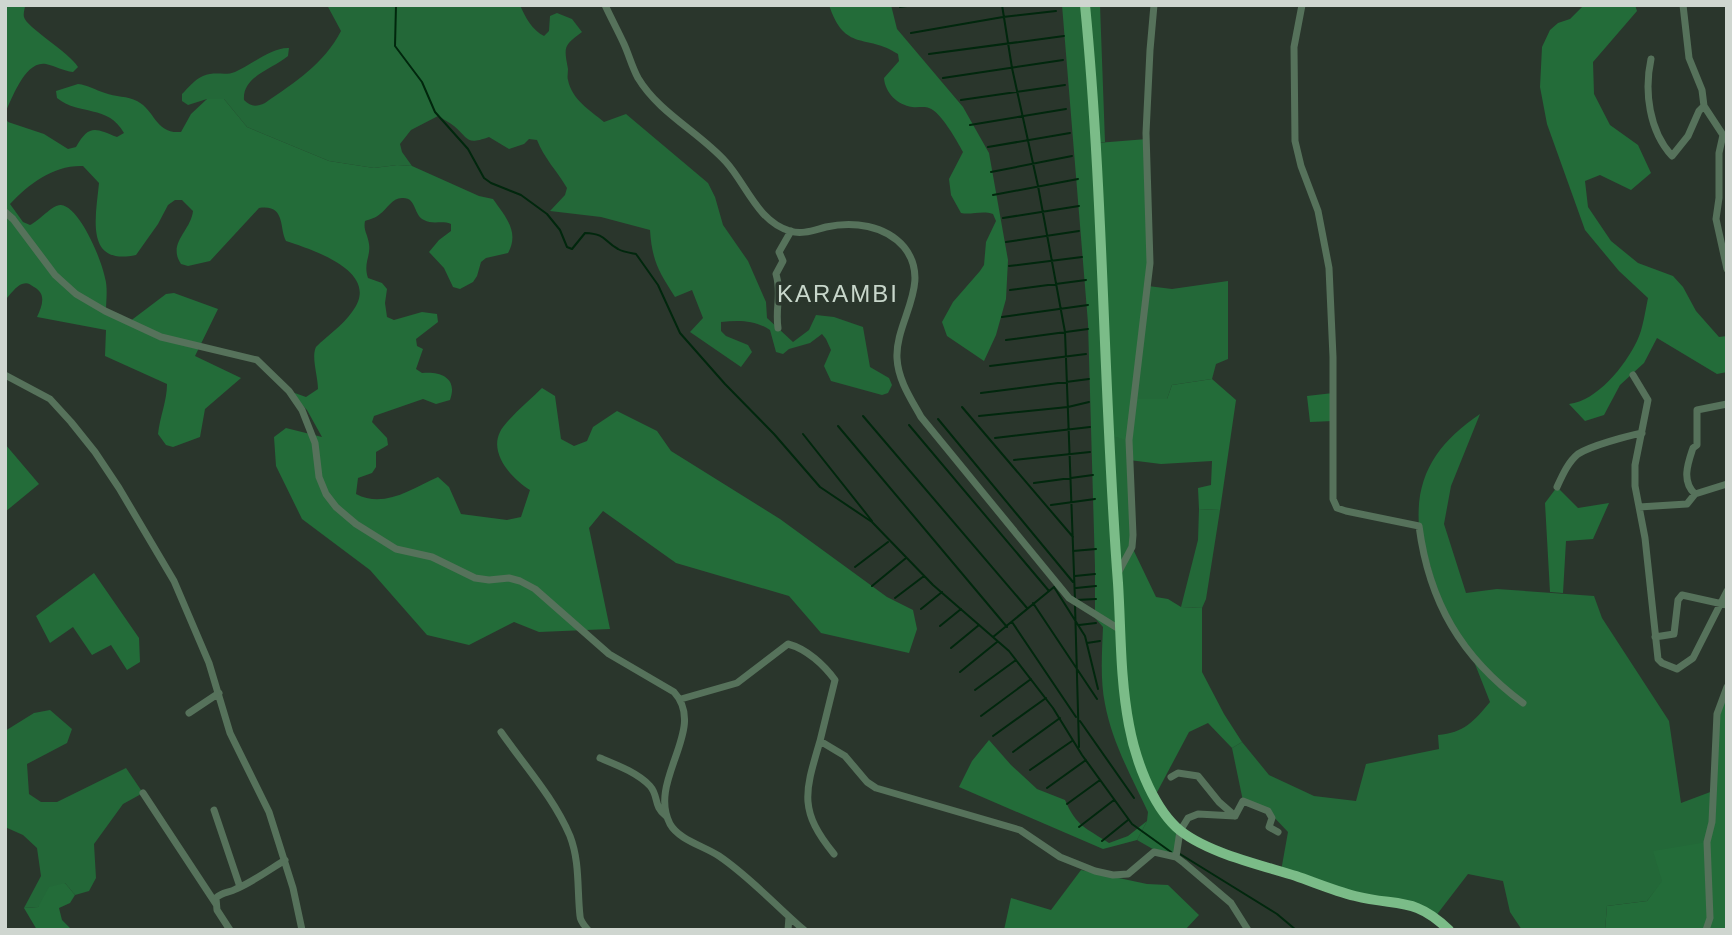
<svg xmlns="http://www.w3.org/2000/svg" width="1732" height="935" font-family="Arial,sans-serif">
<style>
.green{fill:#236838}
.forest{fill:#236c39}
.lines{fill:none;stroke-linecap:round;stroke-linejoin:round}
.stream{stroke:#01270d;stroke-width:2}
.minor{stroke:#56725b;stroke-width:7}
.trunk{stroke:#7bbc88;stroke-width:10}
.labels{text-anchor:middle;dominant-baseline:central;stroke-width:7;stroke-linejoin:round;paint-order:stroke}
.quarter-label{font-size:24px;letter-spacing:2px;fill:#c8d7cb;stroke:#2a362c}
</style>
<rect width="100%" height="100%" fill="#2a362c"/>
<path class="green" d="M327,5h193c5,12 12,25 24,31l5,-5 1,-15 7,-3 15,6 10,13c-19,14 -18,15 -14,37 0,4 -1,8 0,11 4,20 22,30 36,42l22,-8 82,69 7,14 8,28 25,36 18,41 1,16 26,24 16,-12 7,-15 18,2 29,10 7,40 19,11 3,7 -4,8 -6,2 -51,-14 -7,-15 7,-16 -5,-11 -4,-5 -12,9 -21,6 -6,5 -7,-2 -6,-22c-15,-10 -31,-10 -49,-8v9l5,5 22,9 4,7 -11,15 -51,-35 13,-14 -11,-28 -17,7c-16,-25 -23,-36 -25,-67l-49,-13 -51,-6 15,-16 2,-7c-10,-17 -23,-30 -30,-48l-8,-1 -5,5 -15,5 -20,-12c-23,8 -19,3 -35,-11 -5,-4 -11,-7 -16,-10l-27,14 -11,14 2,8 10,14 -15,-1 -23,3 -45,-7 -82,-34 -23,-28h-17l-19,6 -6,-4v-7c6,-6 13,-15 21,-18 11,-5 23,0 32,-4 16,-7 37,-25 54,-24l-1,8c-15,13 -46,20 -44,44 7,7 12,7 21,3 30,-21 59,-39 76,-72z
M1062,5h38l5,137 -8,1 11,292 21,5 3,107 23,249 25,35 -4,26 -18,-5 -21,-12 10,-19 1,-9c-16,-34 -36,-70 -43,-108 -5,-24 -3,-52 -2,-77l-8,-9v-51l-7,-244z
M1228,281v78l-12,5 -4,15 -40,6 -5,14h-33l14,-113 24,3z
M1480,414l-29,72 -7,38 22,69 31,-4 97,7 8,22 67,103 12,82 32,-12 -6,51 -44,39 -16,20 -40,5 -2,24h-83l-12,-18 -7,-31 -35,-7 -33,43 -74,-20 -80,-26 7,-39 -20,-21 -25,-10 -11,-53 10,-6 27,33 45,21 42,5 10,-37 73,-15 -1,-14c26,-2 36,-14 52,-33l-17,-43 -29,-44 -25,-89c-4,-52 20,-84 61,-112z
M1199,509l21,1 -14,89 -4,9 -21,-1 17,-67z
M50,710l22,19 -5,14 -40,21 2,30 12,8h16l69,-34 17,25 -20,11 -29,40 2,34 -7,13 -14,4 -10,-12 -27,24 -14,1 17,-32 -4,-28 -14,-13 -18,-8v-96l29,-18z"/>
<path class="forest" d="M5,5h20c0,4 -2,8 -1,12 2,10 45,35 54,50l-5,5c-10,-1 -17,-6 -27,-8 -21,-4 -34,35 -41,49l2,-51 -2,-4z
M829,5h62l6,24 66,78 26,46 19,107 -2,39 -10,36 -12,26 -37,-25 -5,-14 11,-20 27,-31 4,-6 2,-23 10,-21 -3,-7c-11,-4 -21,1 -32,-1l-10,-18 -2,-16 14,-27c-6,-11 -22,-40 -34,-44 -5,-2 -11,0 -17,-1 -14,-2 -27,-14 -28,-29l15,-17 -1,-7c-32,-21 -53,-1 -69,-49z
M1584,5h51l2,6 -44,51 1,32 16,31 28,20 13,28 -20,17 -31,-15 -15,6 3,26 23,34 27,22 35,13 10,11 13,24 23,26 8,-1v36l-10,2 -60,-36 -13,25 -24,22 -16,30 -19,6 -16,-17c28,-3 56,-38 68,-63 6,-12 8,-29 11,-43l-29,-27 -34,-41 -38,-106 -7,-37 2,-40 8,-17 8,-7 12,-4z
M78,84c10,1 17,6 27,9 10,4 23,3 32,8 19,10 18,33 44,31l10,-18 16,-15h17l23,28 82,34 45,7 23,-3 15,1 67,30 14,3c12,17 27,33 15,54l-22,5 -5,4 -4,14 -4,6 -13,7 -7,-2 -9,-19 -15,-16 10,-12 12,-9v-7c-9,-4 -18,1 -27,-4 -11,-5 -7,-23 -22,-22 -10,0 -15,11 -22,16 -4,4 -10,5 -15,7 -2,9 3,14 4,23 2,12 -6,19 -1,34l14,5 5,6 -2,14 2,14 7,3 28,-8 15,2 1,8 -22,17 1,7 6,3 -7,20 6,4c19,-2 36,5 28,27l-14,4 -13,-5 -49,17 -2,6 15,16 1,7 -12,7v15l-4,6 -14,5 -2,16c28,15 55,-5 82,-17l11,10 12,27 46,6 14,-3 9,-27c-18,-11 -41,-36 -30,-58 5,-11 32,-34 42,-44l13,8 6,43 13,7 13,-5 6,-14 24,-16 40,20 14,20 109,68 107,78 26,13 4,19 -8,24 -88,-20 -32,-37 -113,-33 -73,-52 -14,17 21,101 -71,3 -25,-10 -45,23 -42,-10 -57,-65 -68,-51 -26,-53 -2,-29 12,-9 36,9 -15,-27 -18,-19 17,6 12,-8c0,-13 -7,-32 -2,-42 11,-11 27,-22 36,-35 31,-40 -39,-62 -66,-71 -7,-13 0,-37 -27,-33l-49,53 -22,5 -7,-2c-14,-21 10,-33 12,-53l-11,-11h-7l-7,5 -10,19 -22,31c-52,11 -40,-39 -37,-72l-16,-17c-30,-1 -54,18 -73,38l13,18 7,3c9,-4 23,-21 31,-20 19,2 41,56 44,73 3,10 1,23 1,33l23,11 37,-28 8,-1 44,16 -23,47 46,22 -36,31 -5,28 -27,10 -7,-2 -8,-11c2,-18 9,-33 9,-50l-62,-28 1,-26 -69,-13c5,-11 10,-23 -3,-30 -5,-3 -6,-5 -12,-3 -6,2 -12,11 -17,16v-183l3,5 36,12 24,15 8,-2c13,-23 19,-19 41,-10l7,-4c-16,-29 -45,-17 -67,-35l-1,-7z
M1147,139l3,124 -16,136h33l5,-14 40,-6 24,21 -16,110 -21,-1 -1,-21 13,-3 1,-24 -51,3 -32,-4v-19l-21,-6 -11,-292z
M1333,393v28l-23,1 -3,-26z
M5,444l34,40 -34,28z
M1557,487l21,21 31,-5 -16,36 -27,2 -3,52 -13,-1 -5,-89z
M1132,547l24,50 12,2 13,8 21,1v64l22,42 18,28 -10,6 -24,-25 -19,9 -34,64 -26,-68 -12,-153z
M94,573l45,65 1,24 -13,8 -16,-25 -19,10 -19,-28 -23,16 -14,-27z
M1727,687v243h-122l2,-24 40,-5 15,-20 -9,-30 54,-9 5,-20 4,-94z
M989,740l22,25 26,24 28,11c11,26 21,28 44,43l19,-7 19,-15 -10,19 -34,9 -144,-62 13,-26z
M1081,870l66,14 21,1 31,30 -14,15h-181l7,-32 40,12z
M65,883l10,12 -5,8 -11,5 3,12 10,10h-35l-13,-22 14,-1 11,-20z"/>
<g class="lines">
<path class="stream" d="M396,5l-1,41 27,36 13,30 33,37 16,29 7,5 30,12 26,19 13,16 7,17 5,2 13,-16c22,1 18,8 33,16 5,3 13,4 18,5l22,31 22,48 45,51 49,50 46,53 52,35 61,63 76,66 44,57 29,47 50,69 39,28
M1002,5l10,63 26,118 27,146 10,268
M900,7l14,-2
M911,33l92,-16 53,-6
M929,54l135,-18
M943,78l120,-18
M961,100l104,-15
M970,125l96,-16
M988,147l82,-14
M991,172l81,-16
M993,195l85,-16
M1003,218l76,-12
M1006,242l73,-11
M1009,266l73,-9
M1010,290l76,-10
M1002,317l86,-12
M1006,340l82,-11
M990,366l96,-12
M981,393l108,-14
M962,407l111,130
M863,416l164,192
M979,416l89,-9 21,-5
M938,419l135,163
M909,425l140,166
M838,426l169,201
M803,434l69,87
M995,438l95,-11
M1014,460l76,-8
M1034,483l59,-8
M1051,505l44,-6
M1073,551l23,-2
M855,567l33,-25
M1075,576l20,-2
M872,586l34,-28
M1054,587l31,49 13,53
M1076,588l20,-2
M895,598l29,-22
M1076,600l20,-1
M1033,603l64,96
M1075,605l4,142
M921,609l21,-17
M1012,622l64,95
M1079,625l17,-2
M940,626l21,-17
M993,637l61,-50
M1087,643l13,-2
M951,648l28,-23
M960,672l37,-30
M975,690l41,-30
M981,716l50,-37
M1080,721l54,77
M993,736l53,-38
M1013,752l47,-34
M1030,770l42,-29
M1047,788l39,-28
M1067,804l33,-24
M1079,827l35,-27
M1102,841l26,-21
M1180,854l97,60 19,16"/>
<path class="minor" d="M605,5c6,13 13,26 19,39 5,11 8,23 14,34 21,35 61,54 88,84 20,22 32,60 64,69 12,4 24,-1 36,-4 27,-6 59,-2 78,20 29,36 -9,74 -7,111 1,22 14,41 24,59l148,181 50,31
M1302,5l-8,42 1,94 6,25 17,45 11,57 4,89v142l4,9 9,3 73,15c10,76 42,131 104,177
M1683,5l6,53 13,32 2,16 19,29h4
M1651,59c-7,32 -2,72 21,97l16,-20 11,-25 5,-5
M1723,135l-4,18v45l-3,21 11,50
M5,212l8,7 42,56 21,19 29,17 56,26 96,23 32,31 13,19 13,33 4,34 7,17 10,13 20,17 40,25 36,8 43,21 14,2 20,-2 11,3 15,8 74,65 65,38c34,37 -27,88 -4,132 9,16 34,22 49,32 31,21 56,49 85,74
M778,328c-3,-21 4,-34 -2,-54l7,-13 -4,-9 12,-21
M5,375l45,24 21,23 24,30 24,36 55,93 35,82 21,70 39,79 24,76 9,42
M1633,375l15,25 -13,65v21l10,52 13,121 4,4 15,6 16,-11 34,-67
M1557,487c5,-11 11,-25 21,-33 12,-8 49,-18 64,-21
M1695,494c-14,-13 -7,-31 -2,-46l4,-3v-35l30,-6
M1639,507l48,-3 8,-10 32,-10
M1118,573l14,-26 1,-12 -4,-95 21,-177 -4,-130 4,-83 4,-45
M1655,637l19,-3 4,-34 4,-5 45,10
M681,699l56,-16 51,-39c19,5 36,21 47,36l-15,61 25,15 22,26 9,6 144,42 40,27 35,14 18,4 15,-1 26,-22 22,5 8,6 47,40 17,27
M189,713l30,-20
M501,732c23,33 53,66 69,104 10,26 7,53 10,80 0,5 4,9 8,14
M820,741c-15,51 -22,69 14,113
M600,758c17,7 38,15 50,28 9,10 3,20 16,30
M1171,777l7,-4 20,3 21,26 16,14 8,-15 25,10 4,7 -3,9 9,5
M143,793l73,111
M214,810l26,77
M1176,857l4,-26 8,-13 10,-4 37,2
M230,930l-13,-20 -1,-12c6,-6 13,-5 20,-9 18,-8 33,-19 49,-29
M788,930l1,-13
M1706,930l4,-12 -3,-76 5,-20 5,-108 10,-27"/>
<path class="trunk" d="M1085,5c19,193 18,386 33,578 3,48 2,95 11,142 6,33 22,78 47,102 27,25 85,38 120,49 20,7 39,15 59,20 43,11 59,0 94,34"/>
</g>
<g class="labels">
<g class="quarter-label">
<text x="838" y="293">KARAMBI</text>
</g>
</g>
<rect width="1732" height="935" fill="none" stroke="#cfd6d0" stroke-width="14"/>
</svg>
